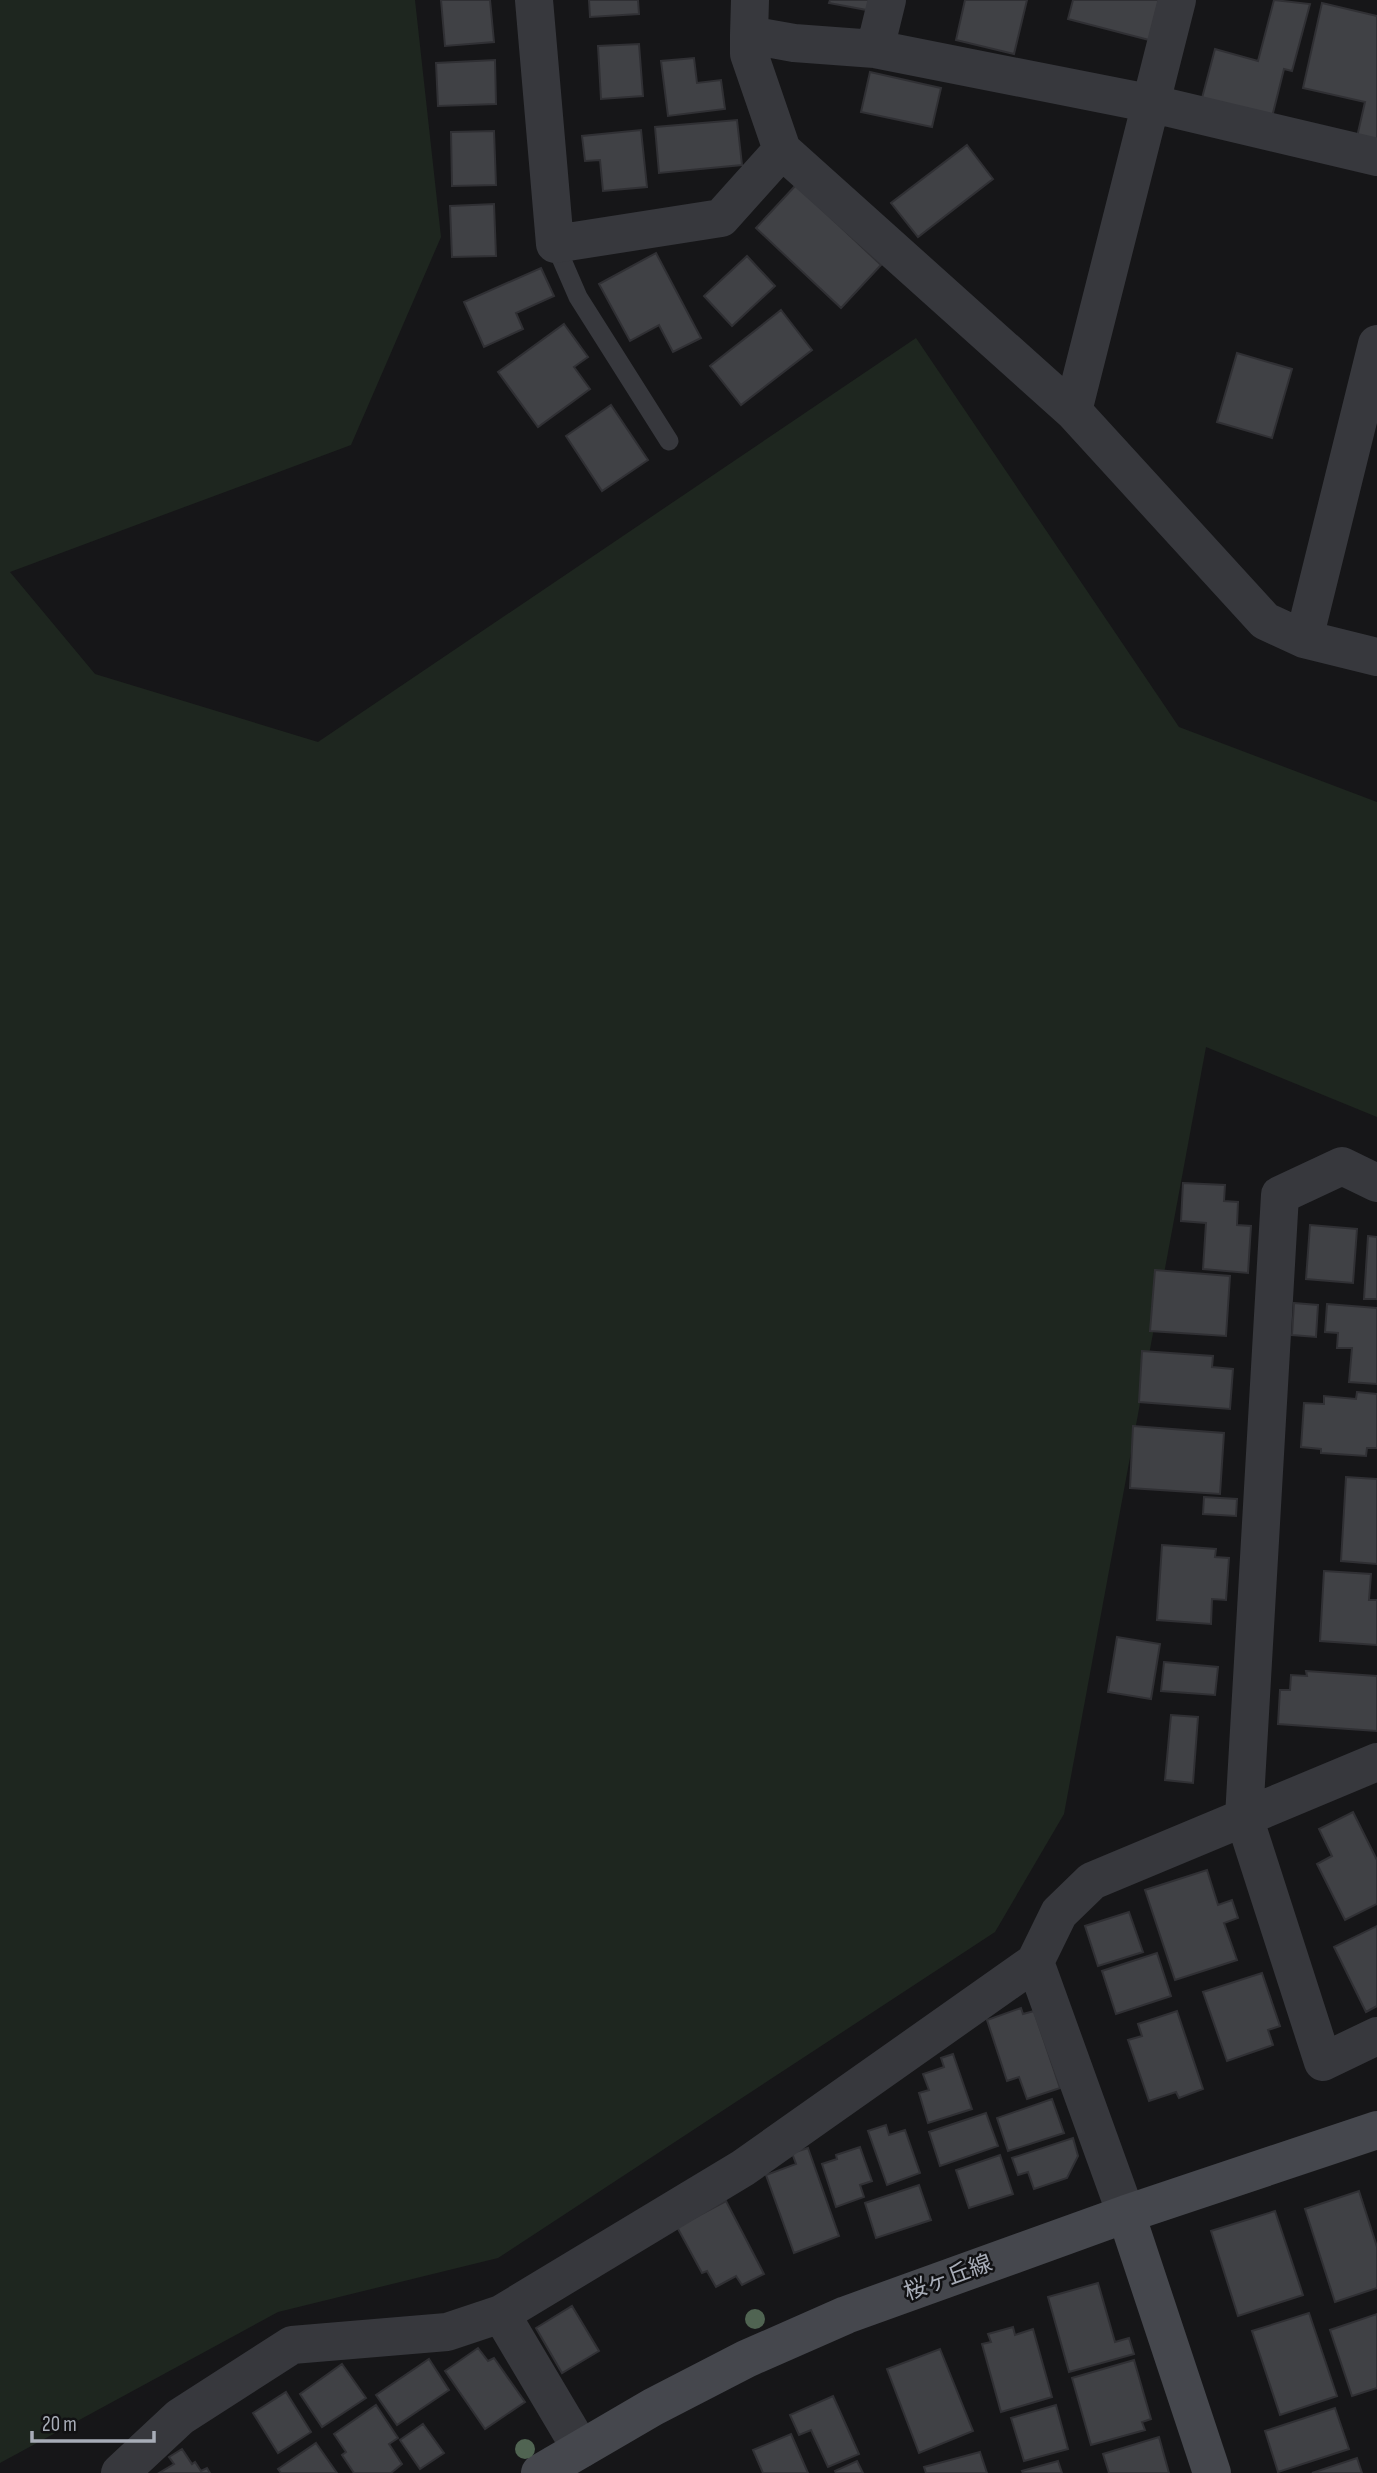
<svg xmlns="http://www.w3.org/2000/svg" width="1377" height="2473" font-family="'Sofia Sans Condensed','Noto Sans JP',sans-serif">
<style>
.green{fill:#1e261f}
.building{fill:#404145;stroke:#303034;stroke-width:2}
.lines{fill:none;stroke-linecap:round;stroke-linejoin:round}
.lane{stroke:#37383d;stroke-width:19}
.street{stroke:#37383d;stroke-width:38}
.secondary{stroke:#45474d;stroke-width:38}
.tree{fill:#506452}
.labels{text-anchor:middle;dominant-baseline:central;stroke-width:5;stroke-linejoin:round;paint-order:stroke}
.street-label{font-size:23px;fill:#a8adb8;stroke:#111113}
</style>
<rect width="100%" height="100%" fill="#161618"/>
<path class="green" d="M0,0h415l26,237 -90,208 -341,127 85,102 223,68 598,-404 263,389 198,75v315l-171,-70 -142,767 -69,118 -497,326 -220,54 -278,151z"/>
<path class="building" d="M441,0h49l4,42 -49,4z
M589,0h49l1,14 -49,3z
M830,0h44l-2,11 -43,-8z
M965,0h62l-13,54 -58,-14z
M1073,0h86l-10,40 -81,-21z
M1274,0l36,4 -18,67 -8,-2 -12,48 -70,-19 13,-49 43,12z
M1322,3l55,13v126l-20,-5 8,-35 -62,-14z
M639,44l4,52 -42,3 -3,-53z
M694,58l3,25 24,-3 4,29 -57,7 -7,-55z
M495,60l1,44 -58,2 -2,-43z
M870,72l71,16 -9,39 -71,-15z
M737,120l5,45 -83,8 -4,-46z
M641,130l6,57 -44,4 -3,-31 -15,1 -3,-25z
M494,131l2,54 -44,1 -1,-54z
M967,145l26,34 -75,58 -27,-34z
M796,185l85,80 -40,43 -85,-80z
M494,204l2,52 -44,1 -2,-51z
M656,253l45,85 -28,14 -14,-27 -29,16 -31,-57z
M747,256l28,30 -43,40 -28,-30z
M541,268l13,28 -38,17 7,16 -39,18 -20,-45z
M781,310l31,40 -71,55 -31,-39z
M564,324l24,33 -14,10 16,22 -52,38 -40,-55z
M1237,353l55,16 -20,69 -55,-16z
M611,405l37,55 -46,31 -36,-55z
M1183,1183l42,2 -1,16 14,1 -1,23 14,1 -3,47 -45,-4 3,-46 -25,-2z
M1310,1225l47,4 -4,54 -47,-4z
M1368,1236l9,1v62h-13z
M1155,1270l75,6 -4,60 -76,-5z
M1294,1303l24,2 -2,32 -24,-2z
M1327,1304l50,4v76l-28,-2 3,-34h-15l1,-15 -13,-1z
M1142,1351l71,5 -1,11 21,2 -3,40 -91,-7z
M1357,1392l20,2v54h-10l-1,8 -45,-3v-4l-20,-2 3,-44 20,1v-8l32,3z
M1133,1426l91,7 -4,61 -90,-6z
M1346,1477l31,2v85l-36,-3z
M1204,1497l33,2 -1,17 -33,-2z
M1162,1545l54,4 -1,8 14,1 -3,42 -14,-1 -1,25 -54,-4z
M1324,1571l47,3 -2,26h8v45l-57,-4z
M1117,1637l43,7 -9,55 -43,-7z
M1164,1662l54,5 -3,28 -54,-4z
M1306,1671l71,5v55l-99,-7 2,-34h10l1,-15 16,1z
M1171,1715l27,2 -5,66 -28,-3z
M1353,1812l24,48v44l-32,16 -28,-56 15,-8 -13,-27z
M1207,1870l11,35 14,-5 6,18 -14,5 13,37 -62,20 -30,-90z
M1129,1912l14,40 -45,14 -13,-40z
M1377,1926v80l-11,6 -32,-65z
M1157,1953l14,43 -55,18 -14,-43z
M1262,1973l18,53 -12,4 5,15 -46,16 -24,-69z
M1021,2008l2,6 11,-3 26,77 -33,11 -8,-22 -12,4 -20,-61z
M1177,2011l26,78 -24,9 -3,-6 -27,9 -21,-61 14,-4 -4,-12z
M953,2054l19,55 -44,14 -9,-30 10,-3 -6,-16 21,-7 -3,-9z
M1052,2099l12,34 -56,18 -11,-33z
M986,2113l12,33 -58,20 -11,-34z
M886,2125l3,10 16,-5 15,43 -33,12 -19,-54z
M1073,2138l5,18 -11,22 -33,11 -6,-17 -10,3 -6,-17z
M860,2147l12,34 -12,4 4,12 -28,10 -14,-43 15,-5 -1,-4z
M808,2148l31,88 -45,17 -28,-78 30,-11 -4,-11z
M1000,2155l13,39 -44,14 -13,-38z
M919,2185l12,35 -55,18 -11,-35z
M1359,2191l18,56v41l-42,14 -30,-93z
M726,2201l38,73 -22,11 -6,-9 -20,11 -9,-16 -5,2 -25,-46z
M1275,2211l28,84 -65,21 -27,-85z
M1098,2283l17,59 14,-4 5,16 -65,18 -21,-75z
M572,2306l27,45 -37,22 -26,-45z
M1309,2313l28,83 -57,19 -28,-84z
M1377,2314v74l-25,8 -22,-66z
M1013,2327l2,8 18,-6 19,68 -51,15 -19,-68 9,-2 -3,-8z
M478,2348l10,13 6,-3 31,44 -40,27 -40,-58z
M940,2349l33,82 -54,22 -32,-84z
M429,2359l20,31 -52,35 -21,-30z
M1134,2360l17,59 -9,3 3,8 -54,15 -19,-67z
M342,2364l24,34 -44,29 -22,-33z
M286,2392l25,40 -33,21 -25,-40z
M833,2396l26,58 -31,13 -17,-37 -12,5 -9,-20z
M376,2405l22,33 -9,6 13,20 -11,9h-37l-12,-18 4,-3 -12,-18z
M1056,2405l12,44 -44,12 -13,-43z
M1335,2408l14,41 -71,23 -13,-41z
M423,2424l21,29 -24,16 -20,-29z
M791,2434l17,39h-45l-10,-23z
M1159,2437l10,36h-60l-6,-19z
M316,2443l21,30h-56l-3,-4z
M182,2449l10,15 3,-2 6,9 6,-3 3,5h-51l15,-9 -5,-7z
M980,2452l7,21h-61l-2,-6z
M1357,2458l5,15h-50z
M857,2461l6,12h-27l-1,-2z
M1058,2461l4,12h-39l-1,-2z"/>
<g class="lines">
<path class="lane" d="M555,244l23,53 91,144"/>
<path class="street" d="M534,0l21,244 166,-26 61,-68
M750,0l-1,35 45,8 81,6 278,55 224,53
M749,35v19l33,96 291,261 192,210 39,18 73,18
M875,49l12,-49
M1073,411l104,-411
M1304,639l73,-295
M1377,1183l-35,-17 -62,29 -36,622 79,245 54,-26
M1126,2214l-91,-252 24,-49 33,-32 285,-119
M501,2314l80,135
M120,2473l60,-56 112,-72 155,-13 54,-18 242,-146 292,-206"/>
<path class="secondary" d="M1126,2214l86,259
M540,2473l113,-66 93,-48 100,-44 280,-101 251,-84"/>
</g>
<g class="tree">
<circle cx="755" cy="2319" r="10"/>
<circle cx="525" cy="2449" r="10"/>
</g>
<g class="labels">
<g class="street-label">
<text transform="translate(948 2278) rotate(-20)">桜ヶ丘線</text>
</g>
</g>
<path d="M32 2431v10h122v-10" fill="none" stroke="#a8adb8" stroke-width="3.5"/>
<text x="42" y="2431" font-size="21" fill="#a8adb8" stroke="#111113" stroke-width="5" paint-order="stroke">20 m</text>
</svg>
